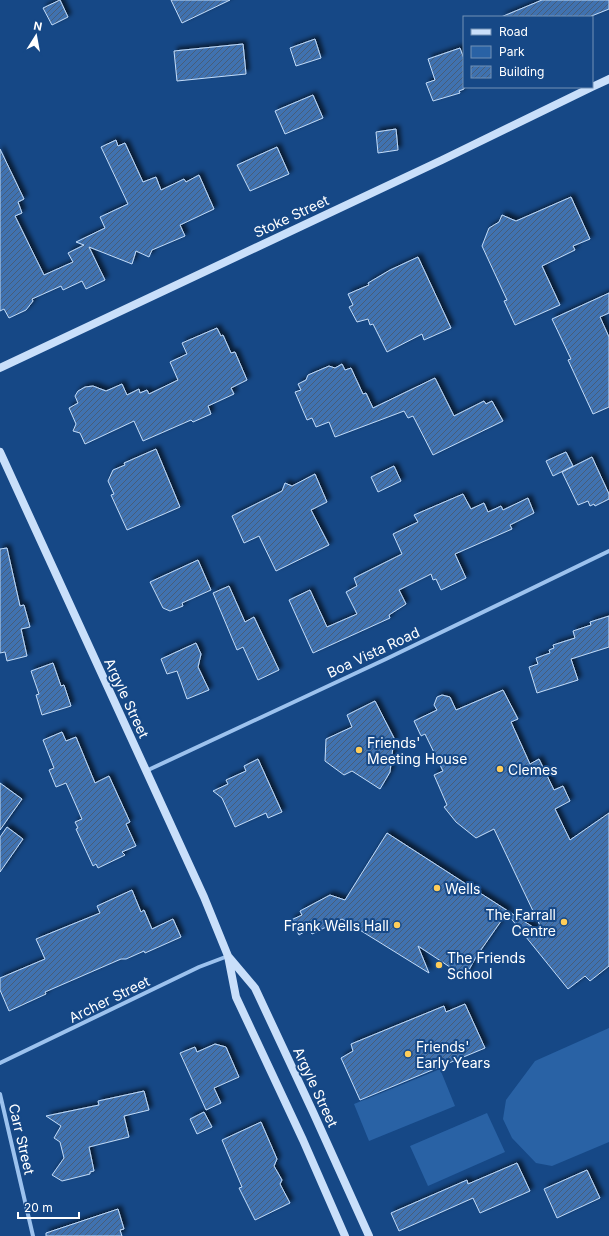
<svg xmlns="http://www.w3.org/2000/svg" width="609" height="1236" font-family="Inter,sans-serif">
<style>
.park{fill:#2962a5}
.building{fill:url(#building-hatch);stroke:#c2dcfa;filter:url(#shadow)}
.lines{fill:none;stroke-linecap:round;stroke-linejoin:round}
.street{stroke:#9cc2ee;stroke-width:4}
.secondary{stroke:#c9dffa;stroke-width:8}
.poi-dot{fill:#ffcd59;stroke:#164886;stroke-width:1.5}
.labels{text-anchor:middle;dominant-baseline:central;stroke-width:4;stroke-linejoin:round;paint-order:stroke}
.street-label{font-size:14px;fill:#fff;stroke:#164886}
.poi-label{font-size:14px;fill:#fff;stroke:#164886;text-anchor:start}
</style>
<defs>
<pattern id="building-hatch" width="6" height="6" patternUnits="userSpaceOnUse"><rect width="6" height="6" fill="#3f72b0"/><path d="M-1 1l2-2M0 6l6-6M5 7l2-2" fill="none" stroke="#465d79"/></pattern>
<filter id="shadow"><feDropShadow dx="3.5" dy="-3.5" stdDeviation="2" flood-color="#0009"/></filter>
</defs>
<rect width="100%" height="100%" fill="#164886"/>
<path class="park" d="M609,1028v114l-57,24 -16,-3 -24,-25 -9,-19 3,-19 29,-39z
M440,1069l15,37 -86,35 -15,-37z
M487,1113l18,39 -77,34 -18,-40z"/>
<path class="building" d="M60,0l8,17 -16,8 -9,-17z
M171,0h59l-48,23z
M542,0h67v9l-20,8h-88z
M315,39l6,19 -25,8 -6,-18z
M243,44l3,30 -69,7 -3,-30z
M460,48l4,11v30l-5,2 1,2 -27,8 -7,-18 9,-3 -7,-21z
M313,95l10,23 -38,16 -10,-23z
M396,129l2,21 -20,3 -2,-21z
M116,140l2,6 7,-3 18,39 13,-5 5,13 23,-11 2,3 13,-7 15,34 -34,16 5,11 -33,14 -3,7 -13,-6 -4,13 -43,-17 16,33 -19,9 -4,-8 -19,9 -2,-4 -29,13 1,2 -7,9 -17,8 -5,-9 -4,2v-162l24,50 -6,3 4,11 -7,3 29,59 29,-13 -5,-9 16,-8 -8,-3 29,-14 -5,-11 28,-13 -27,-57z
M277,147l12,27 -39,17 -13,-26z
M571,197l19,42 -17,7 2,4 -33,16 18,39 -45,20 -11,-24 3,-1 -25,-54 7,-18 10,-6 3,-7 14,6z
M418,257l33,71 -27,12 -2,-6 -35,18 -14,-28 -3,1 -2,-6 -11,3 -8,-15 4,-2 -5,-11 21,-9 -1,-2 22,-13z
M609,293v20l-9,4 9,20v70l-16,7 -25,-54 3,-1 -19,-40z
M217,328l4,8 2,-1 8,18 4,-1 12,28 -16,8 3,6 -26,12 3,8 -18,8 -2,-2 -48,21 -9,-20 -49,23 -5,-11 -7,-2 3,-7 -7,-16 9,-5 -3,-7 3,-5 7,-4 8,-1 13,5 16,-7 5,11 12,-6 1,4 7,-3 2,4 29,-14 -8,-18 17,-8 -5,-11z
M342,364l3,6 6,-2 12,26 3,-1 7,15 62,-30 19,38 30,-15 2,3 6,-3 11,20 -70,34 -20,-39 -5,2 -4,-7 -69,26 -6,-15 -13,5 -4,-9 -5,2 -12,-28 6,-2 -3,-6 8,-4 2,-5 21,-9 6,2z
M156,449l24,58 -53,23 -16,-35 3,-1 -6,-13 5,-11 12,-5 -1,-2z
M566,452l7,14 -20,10 -7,-15z
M592,457l17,37v5l-14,7 -1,-2 -4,2 -2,-5 -10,4 -16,-33z
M394,466l7,15 -23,11 -7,-15z
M315,474l12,28 -16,8 18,35 -53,26 -17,-35 -15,7 -12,-27 50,-25 3,-8 7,3z
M463,494l8,15 13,-6 4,9 13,-6 2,4 25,-12 6,15 -24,12 2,4 -57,25 11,24 -25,12 -5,-11 -3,1 -2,-6 -32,16 7,14 -17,11 1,3 -77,35 -24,-53 21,-10 17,37 30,-13 -11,-22 11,-6 -3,-8 48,-24 -9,-20 25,-12 -4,-7z
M7,548l13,58 4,-1 6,22 -9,2 6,27 -20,5 -2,-9 -5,1v-104z
M198,560l13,30 -29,13 1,3 -13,5 -7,-3 -13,-26z
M229,586l16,36 9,-5 25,53 -21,10 -15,-33 -6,3 -24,-57z
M609,616v31l-38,12 7,21 -41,13 -8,-26 9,-3 -2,-6 14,-5 -1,-3 5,-2 -1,-3 22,-7 -2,-7 18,-6 -1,-3z
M196,643l5,11 -3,13 11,23 -22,9 -10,-28 -10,3 -6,-15z
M53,663l8,23 3,-1 7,21 -29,9 -6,-20 3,-1 -8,-23z
M503,690l15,29 -7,3 19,42 9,-5 15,31 9,-4 7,15 -15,8 15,31 39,-27v153l-19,15 -5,-5 -17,13 -59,-73 2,-3 33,21 -50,-105 -18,9 -20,-16 -12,-15 3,-2 -13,-30 9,-4 -18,-37 -4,2 -7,-15 23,-11 -3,-5 3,-8 5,-2 8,2 6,13z
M375,701l19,37 -4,34 -10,17 -28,-18 -8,4 -19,-14 1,-22 26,-12 -5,-12z
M62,732l4,9 10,-4 19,46 14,-7 21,46 -4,2 10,22 -14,6 3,3 -27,13 -2,-4 -3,2 -17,-37 2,-1 -3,-6 7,-3 -16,-36 -10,4 -7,-17 5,-2 -11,-28z
M258,759l24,53 -14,6 -2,-5 -31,14 -13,-29 -9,-7 15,-7 -2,-4 20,-9 -2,-5z
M0,783l22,16 -22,31z
M7,827l16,12 -23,33v-35z
M387,833l121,78 -32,46 -11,20 -47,-31 11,27 -87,-54 -30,15 -3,-5 -10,6 -8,-15 11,-5 -2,-4 30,-16 15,5z
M132,890l9,22 3,-2 8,19 21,-10 8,18 -36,16 -1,-2 -18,8h-5l-76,33 1,2 -37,17 -9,-21v-12l45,-19 -9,-20 64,-26 -3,-7z
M465,1004l20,44 -125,52 -19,-42 12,-7 -2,-7 93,-38 2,6z
M215,1044l11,3 13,30 -25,11 7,15 -15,7 -26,-57 15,-6 2,5z
M144,1091l5,19 -25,6 5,21 -40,10 5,24 -4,1v2l-28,7 -10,-6 12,-17 -4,-16 -6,-4 7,-12 -15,-10 53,-11 -1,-4z
M204,1112l8,15 -15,7 -7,-15z
M261,1122l16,37 -3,7 8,14 -2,4 10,19 -35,17 -16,-32 3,-1 -20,-47z
M517,1163l13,28 -50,22 -7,-15 -74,33 -8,-18 76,-33 1,4z
M587,1170l13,28 -43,20 -13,-29z
M118,1209l6,20 -4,1 2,6h-76v-3z"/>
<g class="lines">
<path class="street" d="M146,771l240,-112 223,-108
M0,1063l199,-96 29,-11
M0,1094l33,142"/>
<path class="secondary" d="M592,87l17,-8
M0,368l442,-208 150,-73
M0,452l204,445 24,59 8,41 67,143 42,96
M228,956l27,32 58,124 56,124"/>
</g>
<g class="poi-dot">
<circle cx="359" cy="750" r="4"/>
<circle cx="500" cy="769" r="4"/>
<circle cx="437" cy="888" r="4"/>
<circle cx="564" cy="922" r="4"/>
<circle cx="397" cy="925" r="4"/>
<circle cx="439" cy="965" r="4"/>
<circle cx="408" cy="1054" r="4"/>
</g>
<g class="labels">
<g class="street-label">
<text transform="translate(291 216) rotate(-25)">Stoke Street</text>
<text transform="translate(373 652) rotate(-25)">Boa Vista Road</text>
<text transform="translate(127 698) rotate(65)">Argyle Street</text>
<text transform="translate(109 999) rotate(-26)">Archer Street</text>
<text transform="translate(316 1087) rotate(65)">Argyle Street</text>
<text transform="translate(22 1139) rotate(77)">Carr Street</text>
</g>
<g class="poi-label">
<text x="367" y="742">Friends'<tspan x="367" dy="16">Meeting House</tspan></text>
<text x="508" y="769">Clemes</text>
<text x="445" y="888">Wells</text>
<text x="556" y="914" text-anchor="end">The Farrall<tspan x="556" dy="16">Centre</tspan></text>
<text x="389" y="925" text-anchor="end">Frank Wells Hall</text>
<text x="447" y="957">The Friends<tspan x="447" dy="16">School</tspan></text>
<text x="416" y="1046">Friends'<tspan x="416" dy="16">Early Years</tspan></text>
</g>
</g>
<rect x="463" y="16" width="130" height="72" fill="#164886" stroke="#7391b6"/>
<rect x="471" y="29" width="20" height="6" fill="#c9dffa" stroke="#7391b6"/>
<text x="499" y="36" font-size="12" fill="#ffffff">Road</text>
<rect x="471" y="46" width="20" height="12" fill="#2962a5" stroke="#7391b6"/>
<text x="499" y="56" font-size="12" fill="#ffffff">Park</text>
<rect x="471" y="66" width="20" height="12" fill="url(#building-hatch)" stroke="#7391b6"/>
<text x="499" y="76" font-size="12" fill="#ffffff">Building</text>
<g transform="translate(36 36) rotate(11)" stroke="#164886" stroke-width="3" paint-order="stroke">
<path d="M0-3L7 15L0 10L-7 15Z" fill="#ffffff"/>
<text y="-6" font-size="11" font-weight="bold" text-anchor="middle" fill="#ffffff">N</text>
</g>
<path d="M18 1212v6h61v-6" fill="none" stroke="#ffffff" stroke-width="2"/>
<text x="24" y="1212" font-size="12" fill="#ffffff" stroke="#164886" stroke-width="3" paint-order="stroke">20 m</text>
</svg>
